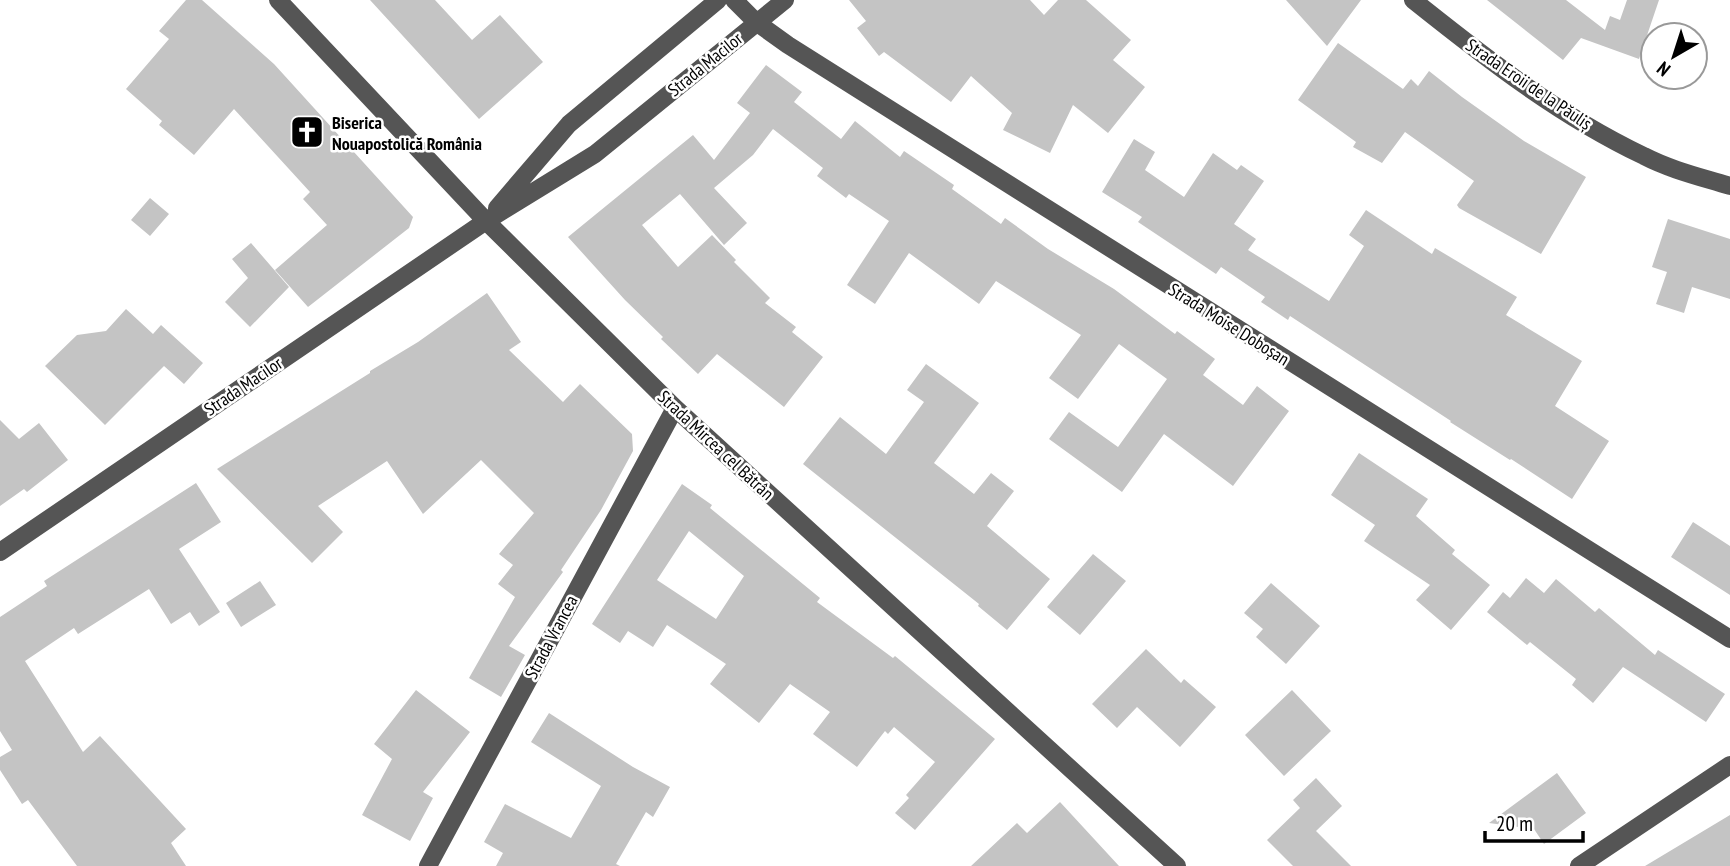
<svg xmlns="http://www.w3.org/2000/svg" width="1730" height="866" font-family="'PT Sans Narrow',sans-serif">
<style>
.building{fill:#c4c4c4;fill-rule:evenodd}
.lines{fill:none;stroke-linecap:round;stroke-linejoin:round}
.minor{stroke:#555;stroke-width:18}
.labels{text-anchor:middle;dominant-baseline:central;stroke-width:5;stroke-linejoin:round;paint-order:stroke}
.street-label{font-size:18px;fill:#000;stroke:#fff}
.poi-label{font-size:18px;font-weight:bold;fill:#000;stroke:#fff;text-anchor:start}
</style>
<rect width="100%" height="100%" fill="#fff"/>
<path class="building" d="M186,0h16l72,64 139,153 -4,11 -101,79 -33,-37 52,-45 -24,-26 7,-7 -76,-83 -40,46 -35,-30 3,-4 -36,-32 43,-50 -10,-8z
M370,0h65l37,40 28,-25 43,47 -64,57z
M849,0h181l14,15 14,-15h28l45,40 -18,20 32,27 -37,46 -35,-28 -23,48 -47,-23 9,-17 -41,-37 -20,26 -67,-50 -5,4 -22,-28 9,-7z
M1286,0h75l-34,46z
M1487,0h79l39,30 5,-14 10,4 7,-20h32l-20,59 -58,-21 -18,22z
M1338,43l65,46 8,-10 7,7 11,-15 33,26 62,44 62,36 -45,77 -82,-46 -2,-3 17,-24 -69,-49 -23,31 -29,-16 3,-5 -58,-42z
M766,65l36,27 -8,10 47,37 14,-18 45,36 4,-6 50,34 -2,4 49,35 4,-6 43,31 66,40 61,45 2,-3 38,28 -12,16 40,30 14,-19 32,25 -56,75 -69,-52 -42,58 -73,-53 20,-27 49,35 49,-68 -48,-35 -41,55 -29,-21 32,-43 -85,-54 -17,23 -70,-51 -34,51 -28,-19 42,-64 -40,-27 -3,4 -29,-22 6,-8 -50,-39 -20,26 -39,33 33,35 -23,22 -44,-51 -38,31 36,42 34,-32 24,25 -2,2 36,36 -5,5 31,24 -4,5 31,25 -39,50 -67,-53 -19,20 -37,-35 2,-2 -38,-37 -57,-63 125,-102 21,25 36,-47 -13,-10z
M1134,139l21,13 -10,18 39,27 29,-44 24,17 4,-5 23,16 -30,43 22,15 -8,11 81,51 35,-55 -15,-11 17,-25 66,44 3,-6 82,49 -11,18 76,46 -27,45 54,35 -37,58 -61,-40 -1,1 -60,-38 1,-1 -161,-105 -2,4 -27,-18 4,-5 -44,-30 -5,7 -78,-52 4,-5 -40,-25z
M150,198l19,16 -19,22 -19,-16z
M1668,219l62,20v60l-38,-12 -8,26 -28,-9 11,-32 -15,-5z
M251,243l38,44 -39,40 -25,-25 23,-24 -16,-19z
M487,293l34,49 -12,8 54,52 17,-18 52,50 1,17 -32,59 -40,60 2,2 -54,74 16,9 -24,42 -32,-19 46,-81 -17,-13 15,-19 -14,-11 35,-41 -53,-53 -58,54 -36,-53 -69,45 25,26 -31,31 -95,-94 153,-96v-2l48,-29z
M126,309l27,25 8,-9 42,38 -19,21 -20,-18 -59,59 -60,-59 32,-31 29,-4z
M926,364l53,39 -45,60 40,31 17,-21 23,18 -27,35 63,53 -43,51 -29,-24 1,-2 -176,-140 37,-47 46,37 38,-52 -17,-12z
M0,420l19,19 20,-16 29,37 -41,32 -3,-3 -24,17z
M1359,453l69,46 -12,17 39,34 -3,4 38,31 -39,45 -35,-30 14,-15 -66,-44 11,-16 -44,-30z
M196,483l25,39 -42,27 41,63 -21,14 -9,-14 -19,12 -22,-35 -71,45 -4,-6 -49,33 58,91 17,-16 86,93 -15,14 15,23h-109l-49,-66 -6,4 -22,-34v-13l12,-7 -12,-19v-114l47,-31 -3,-5z
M682,484l30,21 -2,3 110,90 -3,4 76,56 2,-2 100,83 -80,91 -20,-17 14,-15 -3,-3 29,-33 -41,-35 -6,7 -3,-3 -28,36 -44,-33 17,-22 -40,-28 -31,39 -49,-39 16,-20 -59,-39 -14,22 -25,-16 -8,12 -28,-19zM689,531l55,45 -28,43 -59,-39z
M1693,522l37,24v49l-59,-38z
M1093,554l33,27 -46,54 -33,-28z
M1526,578l18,15 12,-14 39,33 4,-4 56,47 3,-5 67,44 -19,28 -83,-55 -30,36 -21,-18 4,-6 -46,-37 -3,3 -40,-33 16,-20 7,6z
M260,581l16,24 -35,22 -15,-24z
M1271,583l49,43 -34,38 -30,-27 7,-8 -19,-16z
M1146,649l35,34 3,-4 32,28 -36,40 -43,-40 -20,21 -25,-24z
M416,690l54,42 -47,60 10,6 -23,43 -48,-26 30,-56 -18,-15z
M1292,690l39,41 -47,45 -39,-41z
M549,713l84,54 37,20 -17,30 -7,-5 -30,52 4,2h-124l7,-13 -19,-11 21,-38 66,34 30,-52 -70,-44z
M1557,773l29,40 -42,31 -10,-15 -45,-6z
M1316,778l26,28 -26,25 35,35h-58l-26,-26 33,-32 -7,-8z
M1060,802l59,64h-148l46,-43 10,10z
M1730,815v51h-85z"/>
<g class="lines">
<path class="minor" d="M278,0l208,221 189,187 502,458
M734,0l22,22 32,23 942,594
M1413,0c74,59 145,115 231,156 27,14 57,21 86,30
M497,208l72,-84 149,-124
M0,552l486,-331 109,-67 190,-154
M428,866l247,-458
M1579,866l151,-101"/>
</g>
<defs>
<symbol id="church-square" viewBox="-11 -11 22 22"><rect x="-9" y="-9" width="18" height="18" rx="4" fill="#000" stroke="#fff"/><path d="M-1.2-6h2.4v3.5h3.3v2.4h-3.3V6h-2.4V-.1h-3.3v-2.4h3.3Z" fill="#fff"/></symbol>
</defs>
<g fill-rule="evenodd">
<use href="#church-square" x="288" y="113" width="38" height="38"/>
</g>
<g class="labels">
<g class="street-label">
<text transform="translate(705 64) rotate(-39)">Strada Macilor</text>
<text transform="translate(1529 84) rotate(34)">Strada Eroii de la Păuliș</text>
<text transform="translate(1229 324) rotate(32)">Strada Moise Doboșan</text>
<text transform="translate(243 386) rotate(-34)">Strada Macilor</text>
<text transform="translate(716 445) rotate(43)">Strada Mircea cel Bătrân</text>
<text transform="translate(551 637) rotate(-62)">Strada Vrancea</text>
</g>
<g class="poi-label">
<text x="332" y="122">Biserica<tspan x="332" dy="21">Nouapostolică România</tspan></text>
</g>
</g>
<g transform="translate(1674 56) rotate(219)"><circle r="33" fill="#ffffff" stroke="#999999" stroke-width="2"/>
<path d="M0-5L12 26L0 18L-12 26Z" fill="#000000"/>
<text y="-10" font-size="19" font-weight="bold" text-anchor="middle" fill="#000000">N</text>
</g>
<path d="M1485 831v10h98v-10" fill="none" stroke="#000000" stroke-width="3.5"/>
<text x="1496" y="831" font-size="21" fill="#000000" stroke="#ffffff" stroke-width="5" paint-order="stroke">20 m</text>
</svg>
